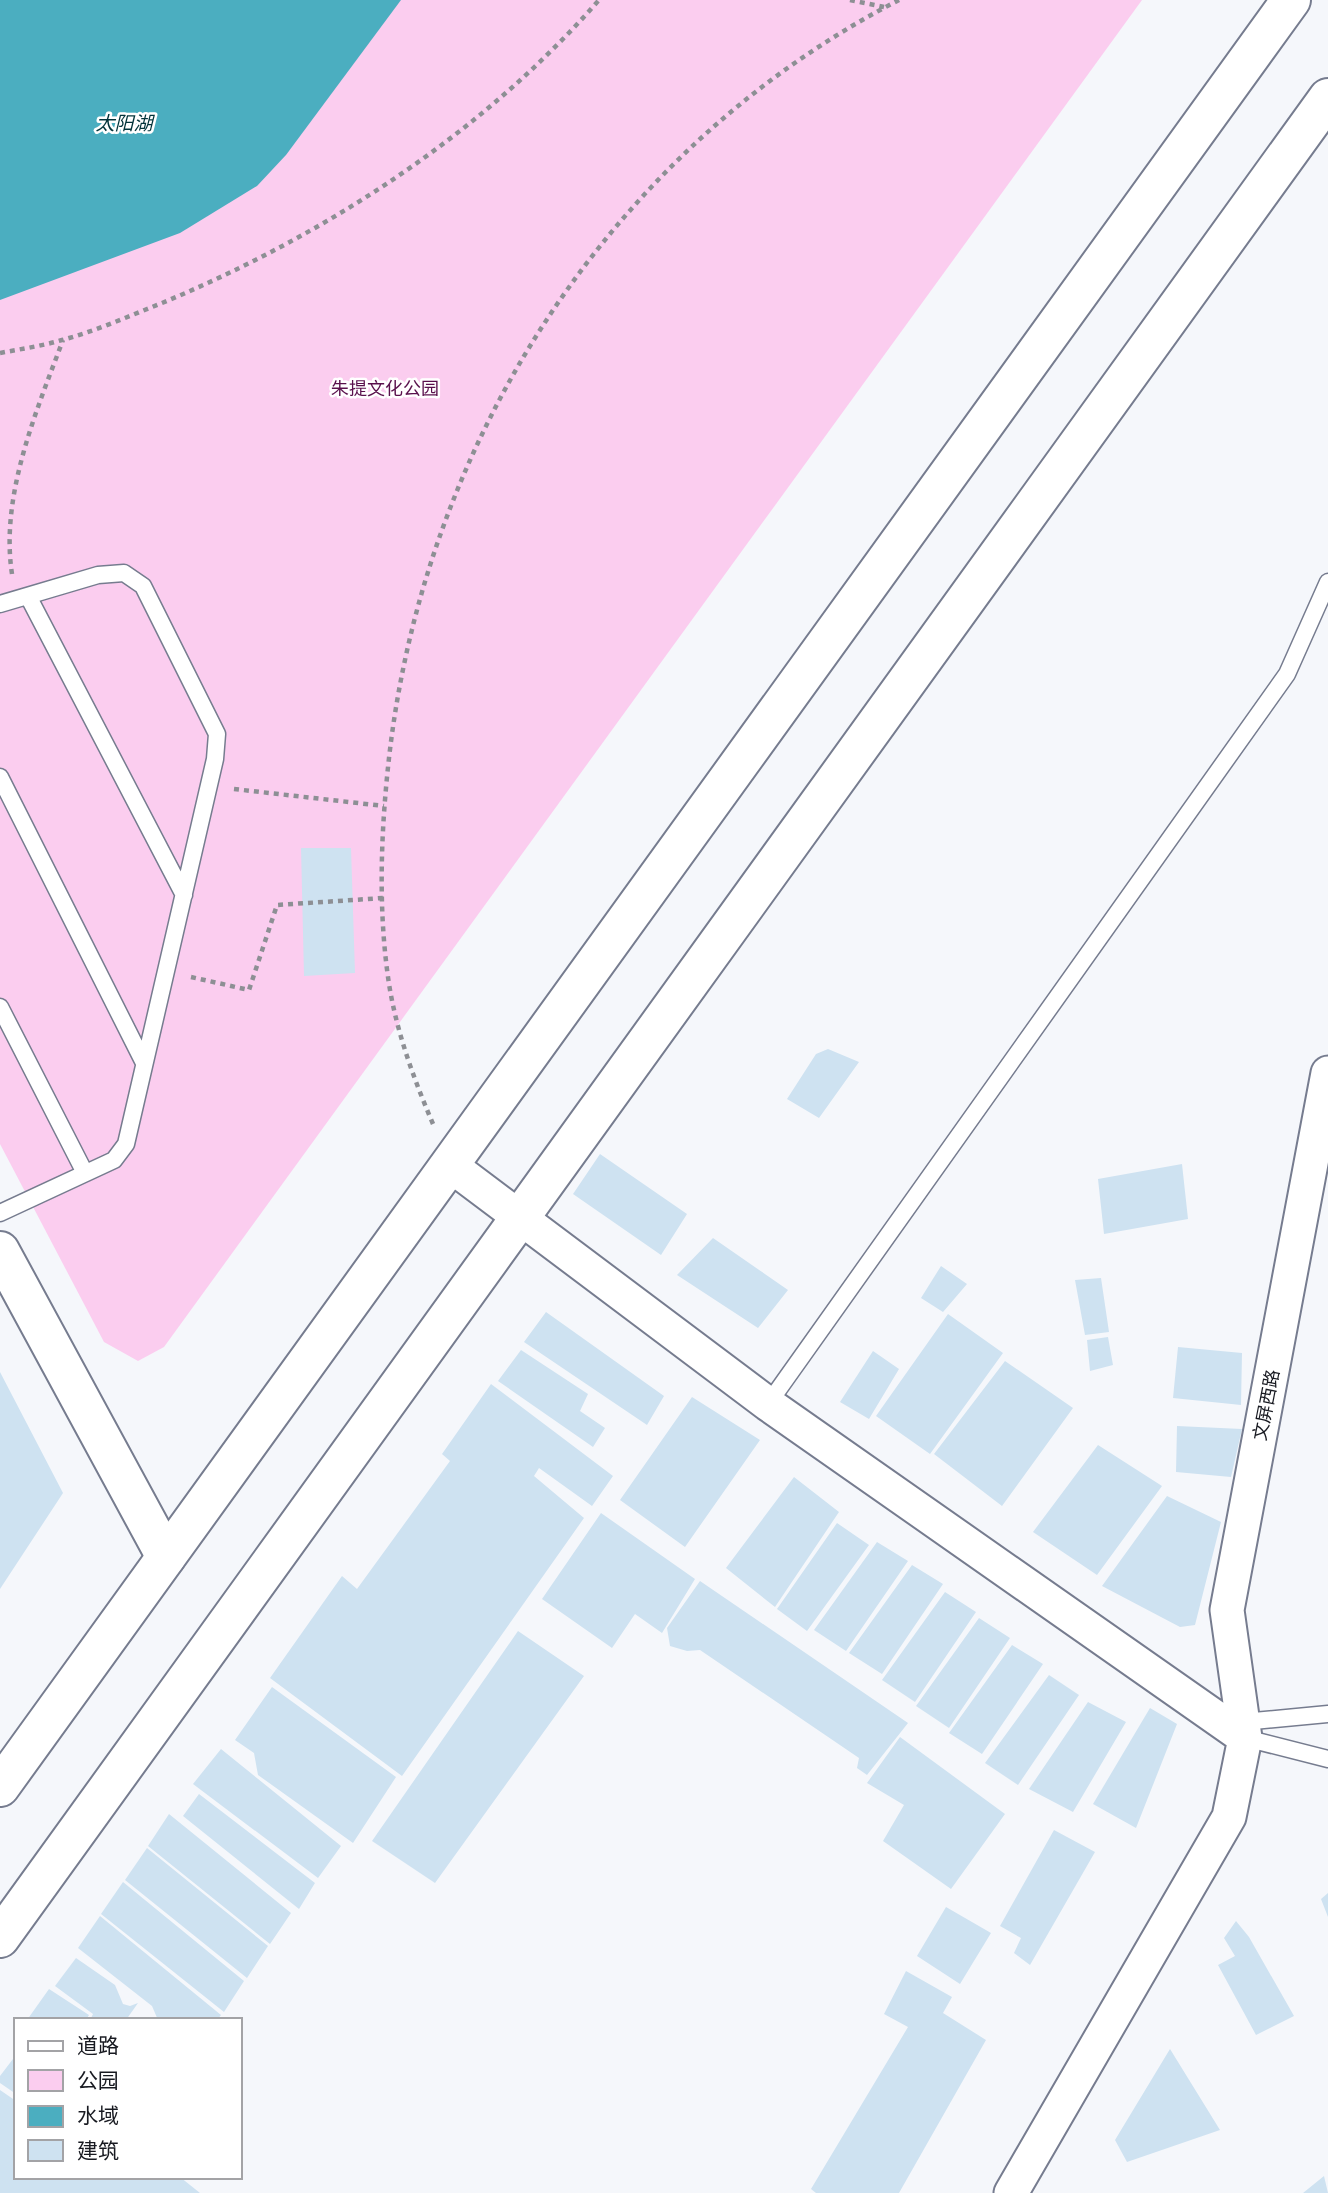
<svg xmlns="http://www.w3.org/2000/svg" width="1328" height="2193" font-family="Mulish,'Noto Sans SC',sans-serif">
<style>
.green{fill:#fbcdef}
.water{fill:#4baec0}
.building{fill:#cee2f1}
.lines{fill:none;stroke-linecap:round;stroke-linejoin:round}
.lane-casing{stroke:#767c8f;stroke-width:19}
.street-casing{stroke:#767c8f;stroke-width:37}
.secondary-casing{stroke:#767c8f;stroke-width:42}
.highway-casing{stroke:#767c8f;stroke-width:42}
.path{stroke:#8d8f94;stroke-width:4.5;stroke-dasharray:5 5;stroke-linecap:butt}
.lane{stroke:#fff;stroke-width:16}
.street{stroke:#fff;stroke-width:33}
.secondary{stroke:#fff;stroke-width:38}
.highway{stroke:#fff;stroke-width:38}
.labels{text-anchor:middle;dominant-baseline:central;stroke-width:5;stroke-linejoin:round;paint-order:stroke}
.park-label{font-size:18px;fill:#59104c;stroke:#fff}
.street-label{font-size:18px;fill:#181a21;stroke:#fff}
.water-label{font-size:19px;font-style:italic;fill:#02333a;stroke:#fff}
</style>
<rect width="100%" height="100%" fill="#f5f7fb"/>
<path class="green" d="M0,0h1142l-978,1347 -26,14 -34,-19 -104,-198z"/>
<path class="water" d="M0,0h401l-115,155 -29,31 -77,47 -180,67z"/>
<path class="building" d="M301,848h50l4,125 -51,3z
M828,1049l31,13 -40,56 -32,-19 29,-45z
M600,1154l87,60 -26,41 -88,-61z
M1182,1164l6,55 -84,15 -6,-55z
M713,1238l75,52 -30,38 -81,-53z
M941,1266l26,18 -24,28 -22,-14z
M1101,1278l8,54 -24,3 -10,-55z
M546,1312l118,84 -17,29 -123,-83z
M948,1314l55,39 -73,101 -54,-38z
M1108,1337l5,28 -23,6 -3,-31z
M1178,1347l64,6 -1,52 -68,-7z
M521,1350l67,44 -8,17 25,17 -12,19 -95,-66z
M873,1351l26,18 -30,50 -29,-17z
M1005,1361l68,47 -71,98 -68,-52z
M0,1372l63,121 -63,96z
M491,1384l122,92 -21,30 -53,-38 -5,8 50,42 -182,258 -132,-98 72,-102 15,13 93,-128 -8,-7z
M692,1397l68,43 -75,107 -65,-47z
M1177,1426l65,3 -11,48 -55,-5z
M1098,1445l64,41 -65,89 -64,-43z
M794,1477l45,35 -64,95 -49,-39z
M1167,1496l54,26 -26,103 -15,2 -78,-41z
M601,1513l94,66 -33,54 -27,-19 -23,34 -70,-49z
M837,1523l32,22 -62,86 -30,-22z
M877,1542l31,19 -62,90 -32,-21z
M912,1565l31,19 -61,90 -33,-21z
M700,1581l208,142 -41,52 -10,-7 2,-10 -159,-108 -13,1 -17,-5 -3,-18z
M945,1592l31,20 -61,90 -33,-22z
M979,1618l31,20 -61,90 -33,-22z
M518,1631l66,45 -149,207 -63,-42z
M1012,1645l31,19 -61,90 -33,-21z
M1049,1675l30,20 -61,90 -33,-22z
M272,1687l124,90 -43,66 -95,-68 -4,-22 -19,-13z
M1088,1702l38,20 -53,90 -44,-23z
M1150,1708l27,16 -41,104 -43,-24z
M900,1737l105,77 -54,75 -68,-48 21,-36 -37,-22z
M221,1749l120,97 -23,32 -125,-94z
M199,1794l116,89 -16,26 -116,-93z
M169,1814l122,99 -21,31 -122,-98z
M1054,1830l41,22 -65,113 -16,-12 7,-15 -21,-12z
M147,1848l121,98 -21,32 -122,-98z
M123,1882l121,99 -20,31 -123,-98z
M1328,1893v24l-7,-18z
M946,1907l45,26 -31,51 -43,-28z
M100,1916l121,99 -4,5h-59l-6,-14 -74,-58z
M1236,1921l13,16 45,79 -38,19 -38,-70 17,-9 -11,-18z
M76,1958l39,27 8,19 7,2 8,-3 -12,17h-36l3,-6 -38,-28z
M906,1971l46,26 -9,16 43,27 -87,153h-83l-5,-4 97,-162 -24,-13z
M49,1989l40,26 -3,5h-59z
M1170,2049l50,81 -93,32 -12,-22z
M16,2055v39l-16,-11v-7z
M0,2090l16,11v76h164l20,16h-200z
M1324,2176l4,17h-25z"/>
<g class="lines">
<defs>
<path id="lane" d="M28,596l156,299
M0,604l98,-29 26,-2 19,13 74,148 -2,25 -89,385 -12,16 -114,53
M0,777l144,286
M0,1007l85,166
M768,1404l519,-730 41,-92
M1243,1722l85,-8
M1245,1738l83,21"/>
<path id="street" d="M450,1165l318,239 477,334 -16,79 -218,376
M1245,1738l-18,-128 101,-537"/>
<path id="secondary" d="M0,1251l166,306"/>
<path id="highway" d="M0,1787l1291,-1787
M0,1938l1328,-1840"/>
</defs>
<use href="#lane" class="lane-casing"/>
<use href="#street" class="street-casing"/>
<use href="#secondary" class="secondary-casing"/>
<use href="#highway" class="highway-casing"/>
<path class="path" d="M850,0l34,7
M0,353c21,-4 42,-7 62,-13 34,-9 67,-24 100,-37 163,-68 320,-169 437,-303
M12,574c-12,-78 24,-162 51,-234
M234,789l150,17
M191,977l58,13 28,-85 106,-7
M433,1124c-20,-47 -38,-96 -45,-147 -10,-71 -7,-147 1,-219 36,-319 223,-610 510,-758"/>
<use href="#lane" class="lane"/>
<use href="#street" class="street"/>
<use href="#secondary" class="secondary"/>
<use href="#highway" class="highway"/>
</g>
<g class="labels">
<g class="park-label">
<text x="385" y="388">朱提文化公园</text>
</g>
<g class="street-label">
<text transform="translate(1266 1405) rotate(-79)">文屏西路</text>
</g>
<g class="water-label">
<text x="124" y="123">太阳湖</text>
</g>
</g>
<rect x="14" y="2018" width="228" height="161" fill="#ffffff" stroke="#a3a3a6" stroke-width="2"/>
<rect x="28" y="2041" width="35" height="10" fill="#ffffff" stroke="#a3a3a6" stroke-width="2"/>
<text x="77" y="2053" font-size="21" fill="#181a21">道路</text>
<rect x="28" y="2070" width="35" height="21" fill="#fbcdef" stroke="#a3a3a6" stroke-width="2"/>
<text x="77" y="2088" font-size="21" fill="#181a21">公园</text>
<rect x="28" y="2106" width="35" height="21" fill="#4baec0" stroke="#a3a3a6" stroke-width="2"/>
<text x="77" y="2123" font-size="21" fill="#181a21">水域</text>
<rect x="28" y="2140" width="35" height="21" fill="#cee2f1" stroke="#a3a3a6" stroke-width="2"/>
<text x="77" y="2158" font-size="21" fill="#181a21">建筑</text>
</svg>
